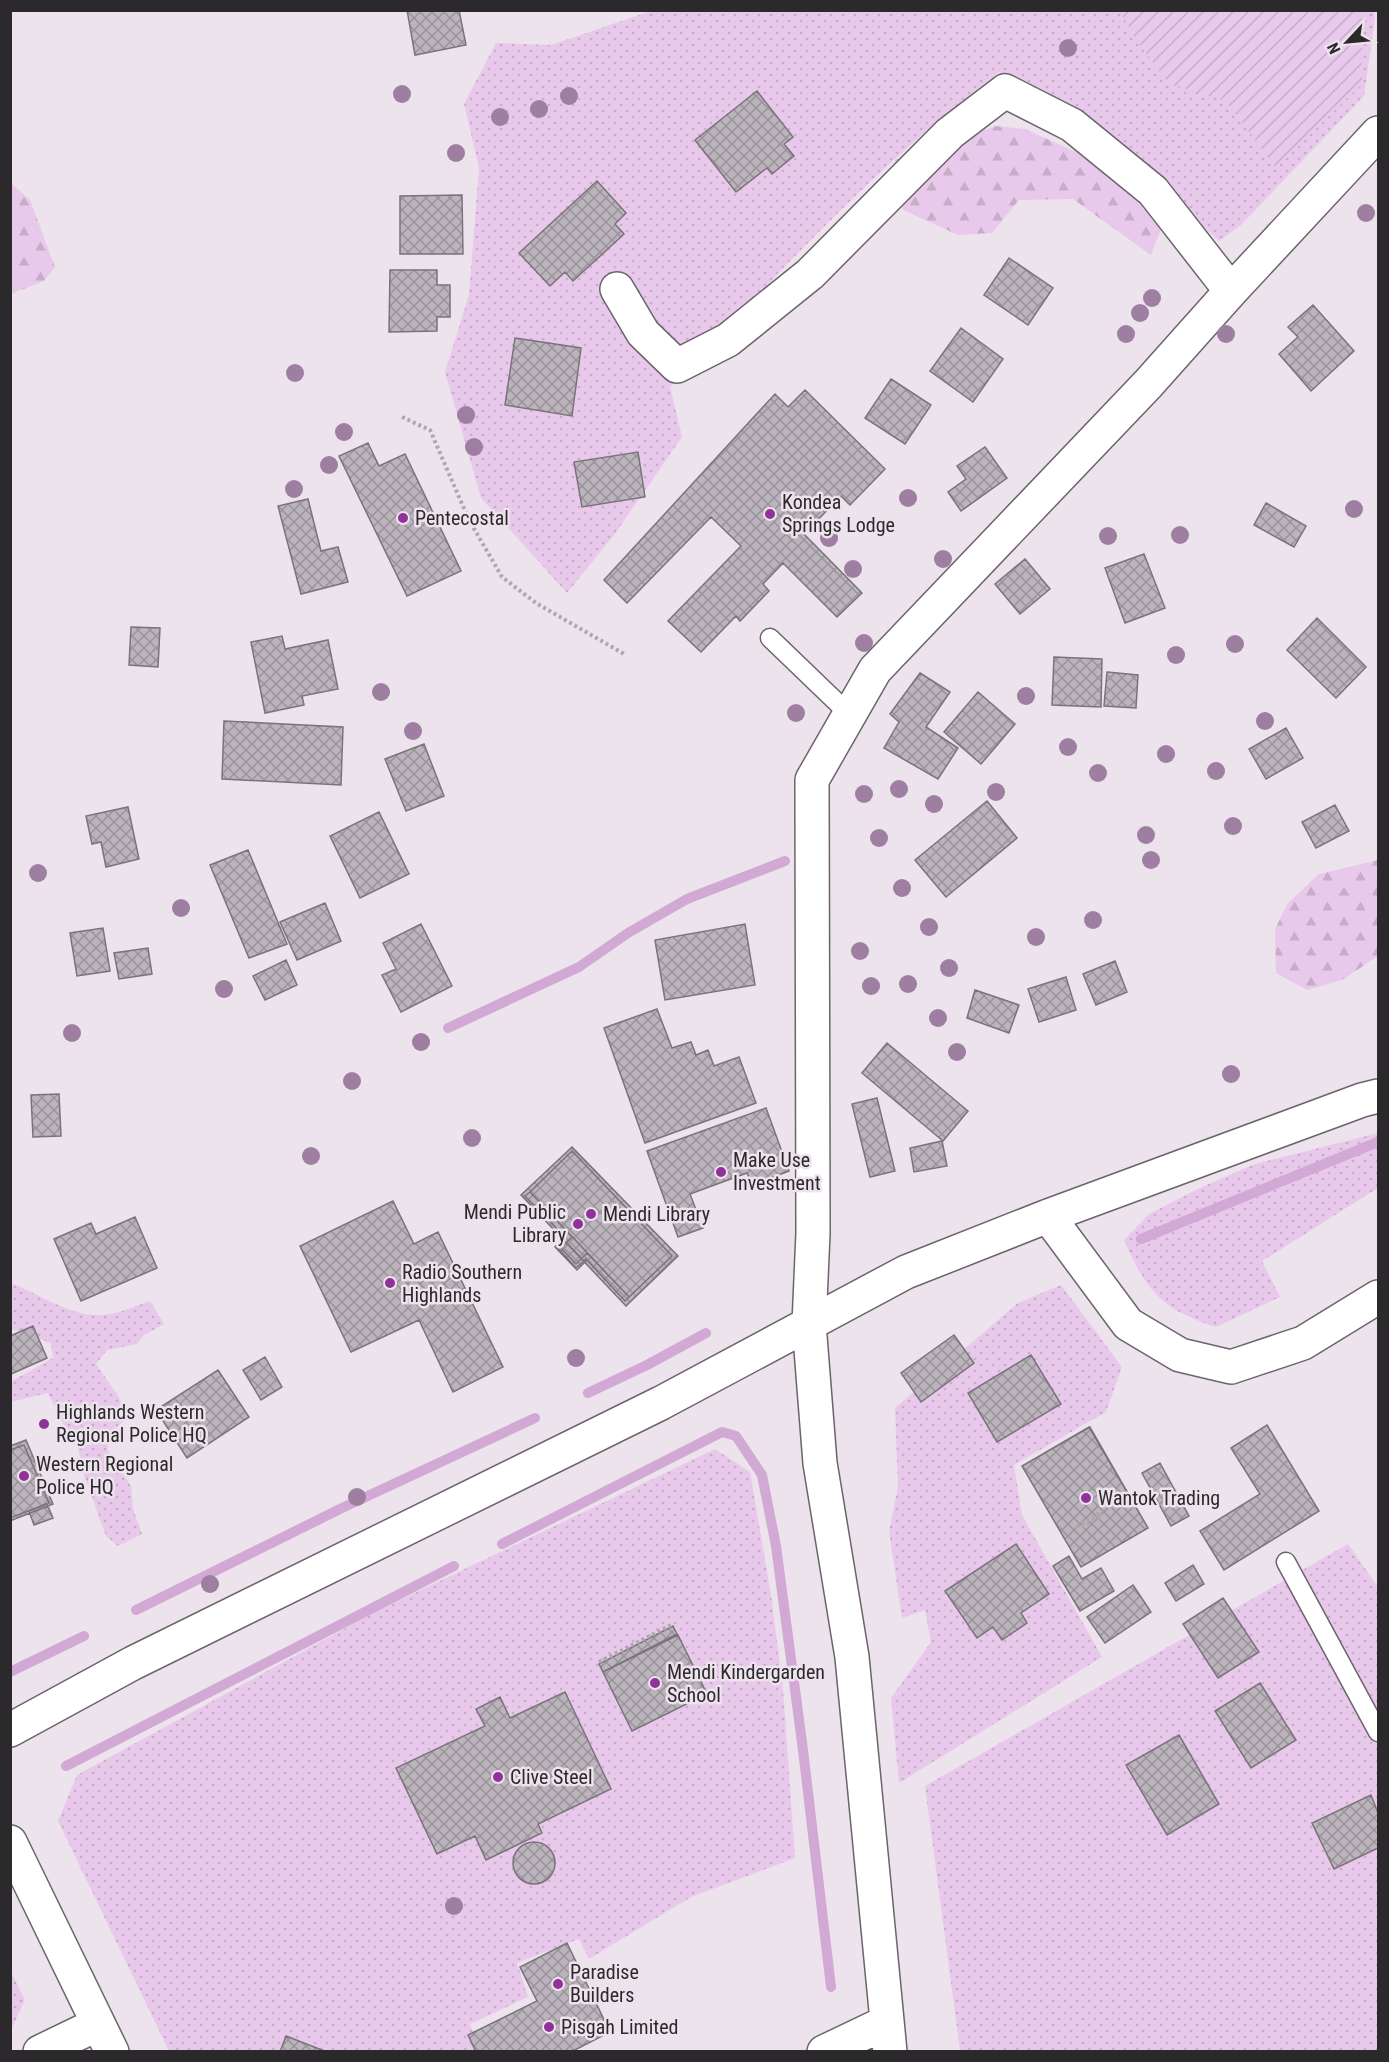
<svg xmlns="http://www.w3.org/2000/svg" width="1389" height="2062" font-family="'Roboto Condensed',sans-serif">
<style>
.grass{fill:url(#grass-dots)}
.forest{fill:url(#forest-firs)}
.garden{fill:url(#garden-furrows)}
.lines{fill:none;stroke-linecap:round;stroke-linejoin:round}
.stream{stroke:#d1a9d4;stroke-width:10}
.building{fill:url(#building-cross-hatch);stroke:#7a737b;stroke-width:1.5}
.lane-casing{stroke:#6b646c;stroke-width:21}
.street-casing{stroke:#6b646c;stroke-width:36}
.path{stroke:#aea7ae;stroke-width:4;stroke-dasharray:3 3;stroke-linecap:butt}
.lane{stroke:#fff;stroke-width:18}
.street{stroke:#fff;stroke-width:33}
.tree{fill:#9e7fa1}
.poi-dot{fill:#91329b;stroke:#ece3ec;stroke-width:2}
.labels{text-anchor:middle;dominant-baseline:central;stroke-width:5;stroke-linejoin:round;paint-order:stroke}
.poi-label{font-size:20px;fill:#2c292c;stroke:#ece3ec;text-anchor:start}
</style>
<defs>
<pattern id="grass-dots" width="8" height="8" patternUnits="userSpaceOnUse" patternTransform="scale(1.5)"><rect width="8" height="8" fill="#e9c9eb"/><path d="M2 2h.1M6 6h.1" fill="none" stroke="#c8adca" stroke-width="1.8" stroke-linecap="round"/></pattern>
<pattern id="forest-firs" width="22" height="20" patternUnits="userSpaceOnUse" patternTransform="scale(1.5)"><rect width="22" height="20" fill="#e9c9eb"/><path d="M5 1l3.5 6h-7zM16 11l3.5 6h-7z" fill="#c8adca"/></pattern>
<pattern id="garden-furrows" width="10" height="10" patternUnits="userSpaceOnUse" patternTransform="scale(1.5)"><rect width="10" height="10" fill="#e9c9eb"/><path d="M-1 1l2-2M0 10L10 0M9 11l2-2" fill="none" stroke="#c8adca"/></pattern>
<pattern id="building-cross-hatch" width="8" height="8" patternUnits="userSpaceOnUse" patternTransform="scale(1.5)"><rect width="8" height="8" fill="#bcb4bc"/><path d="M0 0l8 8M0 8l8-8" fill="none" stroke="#999299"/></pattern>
</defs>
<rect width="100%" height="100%" fill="#ece3ec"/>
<path class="grass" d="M654,10l720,1 1,7 -11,78 -124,130 -21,15 -146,-136 -74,-33c-121,91 -225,206 -329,315l12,50 -68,98 -47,58 -86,-95 -36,-126 24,-77 10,-127 -15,-64 32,-61 55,2z
M1378,1133v55l-116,73 18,36 -64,30c-55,-18 -69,-35 -92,-87l25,-26 53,-27 53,-23z
M10,1283c34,12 67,40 105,30 12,-3 23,-8 35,-12l14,23 -20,11 -7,9 -30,6 -11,14 23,33 8,21 -14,13 -6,18 24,37 2,23 9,25 -24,12 -12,-10 -22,-61 -7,-32 -12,-15 -17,-35 -37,9 1,-21 41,-23 -2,-15 -40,-14z
M1061,1285l61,82 -16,45 -92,53 8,50 80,142 -203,126 -8,-85 40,-56 -6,-32 -23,8 -13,-87 9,-44 -3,-79 123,-105z
M715,1449l35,23 21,123 12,94 12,169 -104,39 -102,62 -10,-20 -62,24 11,34 -58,27 11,27h-312l-111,-230 19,-46 300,-164z
M1348,1544l30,43v464h-418l-35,-265z
M11,1972l14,28 -14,30h-1z"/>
<path class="forest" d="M996,126l29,3 67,30 50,37 19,33 -10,26 -78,-56 -54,1 -27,33 -34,2 -55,-25 -8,-50z
M11,183l19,17 25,67 -11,14 -33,13z
M1378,860v96l-36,24 -35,10 -31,-17 -1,-44 13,-26 31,-29z"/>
<path class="garden" d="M1120,11h241l1,73 -86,84 -50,-67 -57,-17 -34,-46z"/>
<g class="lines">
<path class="stream" d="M448,1028l131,-61 49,-34 59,-34 98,-38
M1141,1239l237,-97
M588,1393l59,-28 59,-32
M502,1544l220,-112 14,4 26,39 14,71 27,204 28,237
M136,1610l206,-102 193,-90
M10,1672l74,-36
M66,1766l388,-200"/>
</g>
<path class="building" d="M407,10h52l7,35 -51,10z
M757,91l36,46 -9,7 10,12 -22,18 -5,-6 -31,24 -41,-52z
M597,181l29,32 -11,11 9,10 -51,47 -8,-9 -15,14 -31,-33z
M462,195l1,59h-63v-58z
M1009,258l44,30 -25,37 -44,-30z
M390,270h47v15h13v32h-13v14l-48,1z
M1313,305l41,46 -43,40 -32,-37 19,-17 -10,-10z
M961,328l42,31 -30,43 -43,-31z
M515,338l66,10 -9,68 -67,-11z
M891,379l40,26 -26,39 -40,-26z
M805,390l80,79 -35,36 -9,-9 -37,38 58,59 -25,24 -54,-54 -20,21 6,7 -29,30 -4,-5 -35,36 -33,-31 73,-75 -30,-29 -84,86 -23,-23 171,-186 13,13z
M368,443l11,23 26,-12 56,117 -54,25 -68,-140z
M985,447l22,31 -46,33 -13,-19 18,-13 -9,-13z
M638,452l7,45 -63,10 -8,-45z
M308,499l13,52 17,-4 10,35 -47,12 -23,-88z
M1266,503l40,23 -12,21 -40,-22z
M1144,554l21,54 -40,15 -20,-55z
M1025,559l25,30 -30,25 -25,-30z
M1317,618l49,49 -30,31 -49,-48z
M131,627l29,1 -2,39 -29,-2z
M282,636l3,13 43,-9 10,49 -36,7 2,9 -39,8 -14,-71z
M1054,657l48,2 -1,48 -49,-2z
M1107,672l31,3 -2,33 -32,-2z
M920,673l30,19 -24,35 32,21 -20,31 -54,-31 15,-26 -9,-8z
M978,692l37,32 -34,40 -37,-32z
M224,721l119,6 -2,58 -119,-6z
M1286,728l17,30 -37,21 -17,-30z
M424,744l20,52 -38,15 -21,-52z
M987,801l30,37 -71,59 -31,-37z
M1335,805l14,26 -33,17 -14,-26z
M128,807l11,52 -33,8 -5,-25 -9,2 -6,-28z
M379,812l30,62 -49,24 -30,-62z
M248,850l39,94 -38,14 -39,-93z
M325,903l16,38 -44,19 -17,-38z
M421,924l31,62 -51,26 -19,-37 14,-6 -13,-26z
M745,924l10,61 -90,15 -10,-60z
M103,928l7,43 -33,5 -7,-43z
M148,948l4,26 -33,5 -5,-26z
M286,960l11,25 -32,15 -12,-24z
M1115,961l12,31 -31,13 -13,-31z
M1066,977l10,33 -37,12 -11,-33z
M975,990l44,15 -10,28 -42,-15z
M657,1009l15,39 19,-6 5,13 12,-5 6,16 25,-9 17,46 -111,40 -41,-115z
M887,1043l81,68 -25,30 -81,-68z
M59,1094l2,42 -28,1 -2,-42z
M877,1098l18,73 -25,6 -18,-73z
M766,1108l23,63 -37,14 -5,-12 -57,21 13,34 -25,9 -31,-86z
M942,1141l5,25 -33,6 -4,-24z
M572,1147l106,109 -52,50 -105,-111z
M572,1151l100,105 -43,41 -42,-44 -11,11 -15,-16 11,-11 -42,-45z
M530,1192l99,105 -4,4 -39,-42 -10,9 -19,-21 9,-9 -41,-42z
M393,1201l21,43 24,-12 65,135 -50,25 -34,-72 -68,32 -51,-106z
M135,1217l22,51 -76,33 -27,-62 37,-16 5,11z
M563,1239l22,23 -8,8 -22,-23z
M33,1326l14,32 -36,16 -1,-38z
M954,1335l20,28 -53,39 -20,-29z
M1031,1355l30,49 -64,38 -29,-49z
M265,1357l17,30 -21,13 -18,-30z
M218,1370l31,47 -62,41 -31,-48z
M1267,1425l52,86 -95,59 -24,-39 60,-37 -29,-46z
M1089,1427l59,101 -67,39 -59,-101z
M1090,1427l58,101 -67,39 -59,-101z
M26,1440l27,64 -43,17v-75z
M24,1445l25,58 -39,15v-68z
M24,1445l25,58 -39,15v-68z
M1160,1463l29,53 -18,10 -29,-53z
M47,1504l6,14 -19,7 -5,-14z
M1016,1544l33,50 -28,19 6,10 -25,17 -9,-13 -16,11 -32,-47z
M1069,1556l13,23 19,-11 13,23 -34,20 -27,-45z
M1193,1565l11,19 -28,17 -11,-18z
M1133,1585l18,27 -46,31 -18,-26z
M1223,1598l36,54 -41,26 -35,-54z
M673,1626l4,8 -74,38 -4,-8z
M678,1635l29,59 -75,37 -29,-59z
M1260,1683l36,57 -45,28 -36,-57z
M565,1692l46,97 -73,35 4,9 -56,27 -11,-24 -38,18 -41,-86 89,-42 -9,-17 24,-12 10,21z
M1179,1735l40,69 -52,31 -41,-70z
M1371,1795l7,18v35l-44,21 -22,-46z
M513 1863a21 21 0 1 1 42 0a21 21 0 1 1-42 0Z
M567,1943l43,89 -39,20h-95l-8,-17 69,-34 -17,-34z
M286,2036l41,16h-47z"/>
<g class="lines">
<defs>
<path id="lane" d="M770,638l79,76
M1286,1562l92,170"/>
<path id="street" d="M617,289l26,44 34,33 51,-26 82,-66 140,-141 55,-42 67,34 81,66 78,100
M1048,1216l80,108 52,31 51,12 72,-24 75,-46
M10,1730l123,-67 528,-260 245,-131 142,-56 314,-116 16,-4
M10,1842l102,210
M40,2052l58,-28
M824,2052l63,-30
M890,2052l-38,-395 -32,-194 -11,-139 4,-91 -1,-453 63,-110 273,-286 83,-93 147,-158"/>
</defs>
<use href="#lane" class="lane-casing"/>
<use href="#street" class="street-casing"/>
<path class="path" d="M402,417l28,13 39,90 33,57 34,26 88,51
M1100,1513l2,3 -23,12 -1,-2z
M599,1662l72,-37"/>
<use href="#lane" class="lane"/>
<use href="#street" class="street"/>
</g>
<g class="tree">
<circle cx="1068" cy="48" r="9"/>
<circle cx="402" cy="94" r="9"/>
<circle cx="569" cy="96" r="9"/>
<circle cx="539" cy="109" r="9"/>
<circle cx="500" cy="117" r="9"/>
<circle cx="456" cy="153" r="9"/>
<circle cx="1366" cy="213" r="9"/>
<circle cx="1152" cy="298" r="9"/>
<circle cx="1140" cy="313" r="9"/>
<circle cx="1126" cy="334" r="9"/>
<circle cx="1226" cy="334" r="9"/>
<circle cx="295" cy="373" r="9"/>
<circle cx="466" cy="415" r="9"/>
<circle cx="344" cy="432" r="9"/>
<circle cx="474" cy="447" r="9"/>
<circle cx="329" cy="465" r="9"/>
<circle cx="294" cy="489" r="9"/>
<circle cx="908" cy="498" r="9"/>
<circle cx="1354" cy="509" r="9"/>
<circle cx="1180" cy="535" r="9"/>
<circle cx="1108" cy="536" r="9"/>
<circle cx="829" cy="538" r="9"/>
<circle cx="943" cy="559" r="9"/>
<circle cx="853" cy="569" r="9"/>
<circle cx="864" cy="643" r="9"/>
<circle cx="1235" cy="644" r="9"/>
<circle cx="1176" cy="655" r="9"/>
<circle cx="381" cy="692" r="9"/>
<circle cx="1026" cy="696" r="9"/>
<circle cx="796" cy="713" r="9"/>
<circle cx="1265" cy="721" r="9"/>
<circle cx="413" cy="731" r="9"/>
<circle cx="1068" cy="747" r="9"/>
<circle cx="1166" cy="754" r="9"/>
<circle cx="1216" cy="771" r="9"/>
<circle cx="1098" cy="773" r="9"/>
<circle cx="899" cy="789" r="9"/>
<circle cx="996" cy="792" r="9"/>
<circle cx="864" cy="794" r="9"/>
<circle cx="934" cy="804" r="9"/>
<circle cx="1233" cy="826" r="9"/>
<circle cx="1146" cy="835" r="9"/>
<circle cx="879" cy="838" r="9"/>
<circle cx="1151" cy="860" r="9"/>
<circle cx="38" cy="873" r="9"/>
<circle cx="902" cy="888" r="9"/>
<circle cx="181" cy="908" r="9"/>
<circle cx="1093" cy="920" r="9"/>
<circle cx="929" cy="927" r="9"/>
<circle cx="1036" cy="937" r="9"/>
<circle cx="860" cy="951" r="9"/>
<circle cx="949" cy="968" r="9"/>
<circle cx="908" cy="984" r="9"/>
<circle cx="871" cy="986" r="9"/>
<circle cx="224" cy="989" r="9"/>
<circle cx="938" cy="1018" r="9"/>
<circle cx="72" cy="1033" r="9"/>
<circle cx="421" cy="1042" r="9"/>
<circle cx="957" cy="1052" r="9"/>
<circle cx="1231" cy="1074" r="9"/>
<circle cx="352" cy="1081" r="9"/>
<circle cx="472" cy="1138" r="9"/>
<circle cx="311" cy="1156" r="9"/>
<circle cx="576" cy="1358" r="9"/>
<circle cx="357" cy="1497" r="9"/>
<circle cx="210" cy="1584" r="9"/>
<circle cx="454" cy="1906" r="9"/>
</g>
<g class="poi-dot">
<circle cx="770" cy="514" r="6"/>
<circle cx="403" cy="518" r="6"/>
<circle cx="721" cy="1172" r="6"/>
<circle cx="591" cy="1214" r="6"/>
<circle cx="578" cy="1224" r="6"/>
<circle cx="390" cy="1283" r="6"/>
<circle cx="44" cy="1424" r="6"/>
<circle cx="24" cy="1476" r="6"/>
<circle cx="1086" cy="1498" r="6"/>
<circle cx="655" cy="1683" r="6"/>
<circle cx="498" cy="1777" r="6"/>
<circle cx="558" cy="1984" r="6"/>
<circle cx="549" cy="2027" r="6"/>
</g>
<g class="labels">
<g class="poi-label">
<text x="782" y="502">Kondea<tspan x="782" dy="23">Springs Lodge</tspan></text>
<text x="415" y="518">Pentecostal</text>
<text x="733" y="1160">Make Use<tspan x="733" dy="23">Investment</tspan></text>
<text x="566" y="1212" text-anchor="end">Mendi Public<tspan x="566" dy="23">Library</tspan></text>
<text x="603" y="1214">Mendi Library</text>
<text x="402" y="1272">Radio Southern<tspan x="402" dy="23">Highlands</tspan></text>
<text x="56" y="1412">Highlands Western<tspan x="56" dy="23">Regional Police HQ</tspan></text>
<text x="36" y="1464">Western Regional<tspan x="36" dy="23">Police HQ</tspan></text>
<text x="1098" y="1498">Wantok Trading</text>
<text x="667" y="1672">Mendi Kindergarden<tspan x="667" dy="23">School</tspan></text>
<text x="510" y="1777">Clive Steel</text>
<text x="570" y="1972">Paradise<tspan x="570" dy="23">Builders</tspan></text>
<text x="561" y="2027">Pisgah Limited</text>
</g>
</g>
<rect width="1389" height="2062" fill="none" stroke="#2c292c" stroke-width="24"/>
<g transform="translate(1347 42) rotate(244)" stroke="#ece3ec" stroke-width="4.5" paint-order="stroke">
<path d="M0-4.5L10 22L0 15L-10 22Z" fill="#2c292c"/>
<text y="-9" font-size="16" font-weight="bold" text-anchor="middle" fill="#2c292c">N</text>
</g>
</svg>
